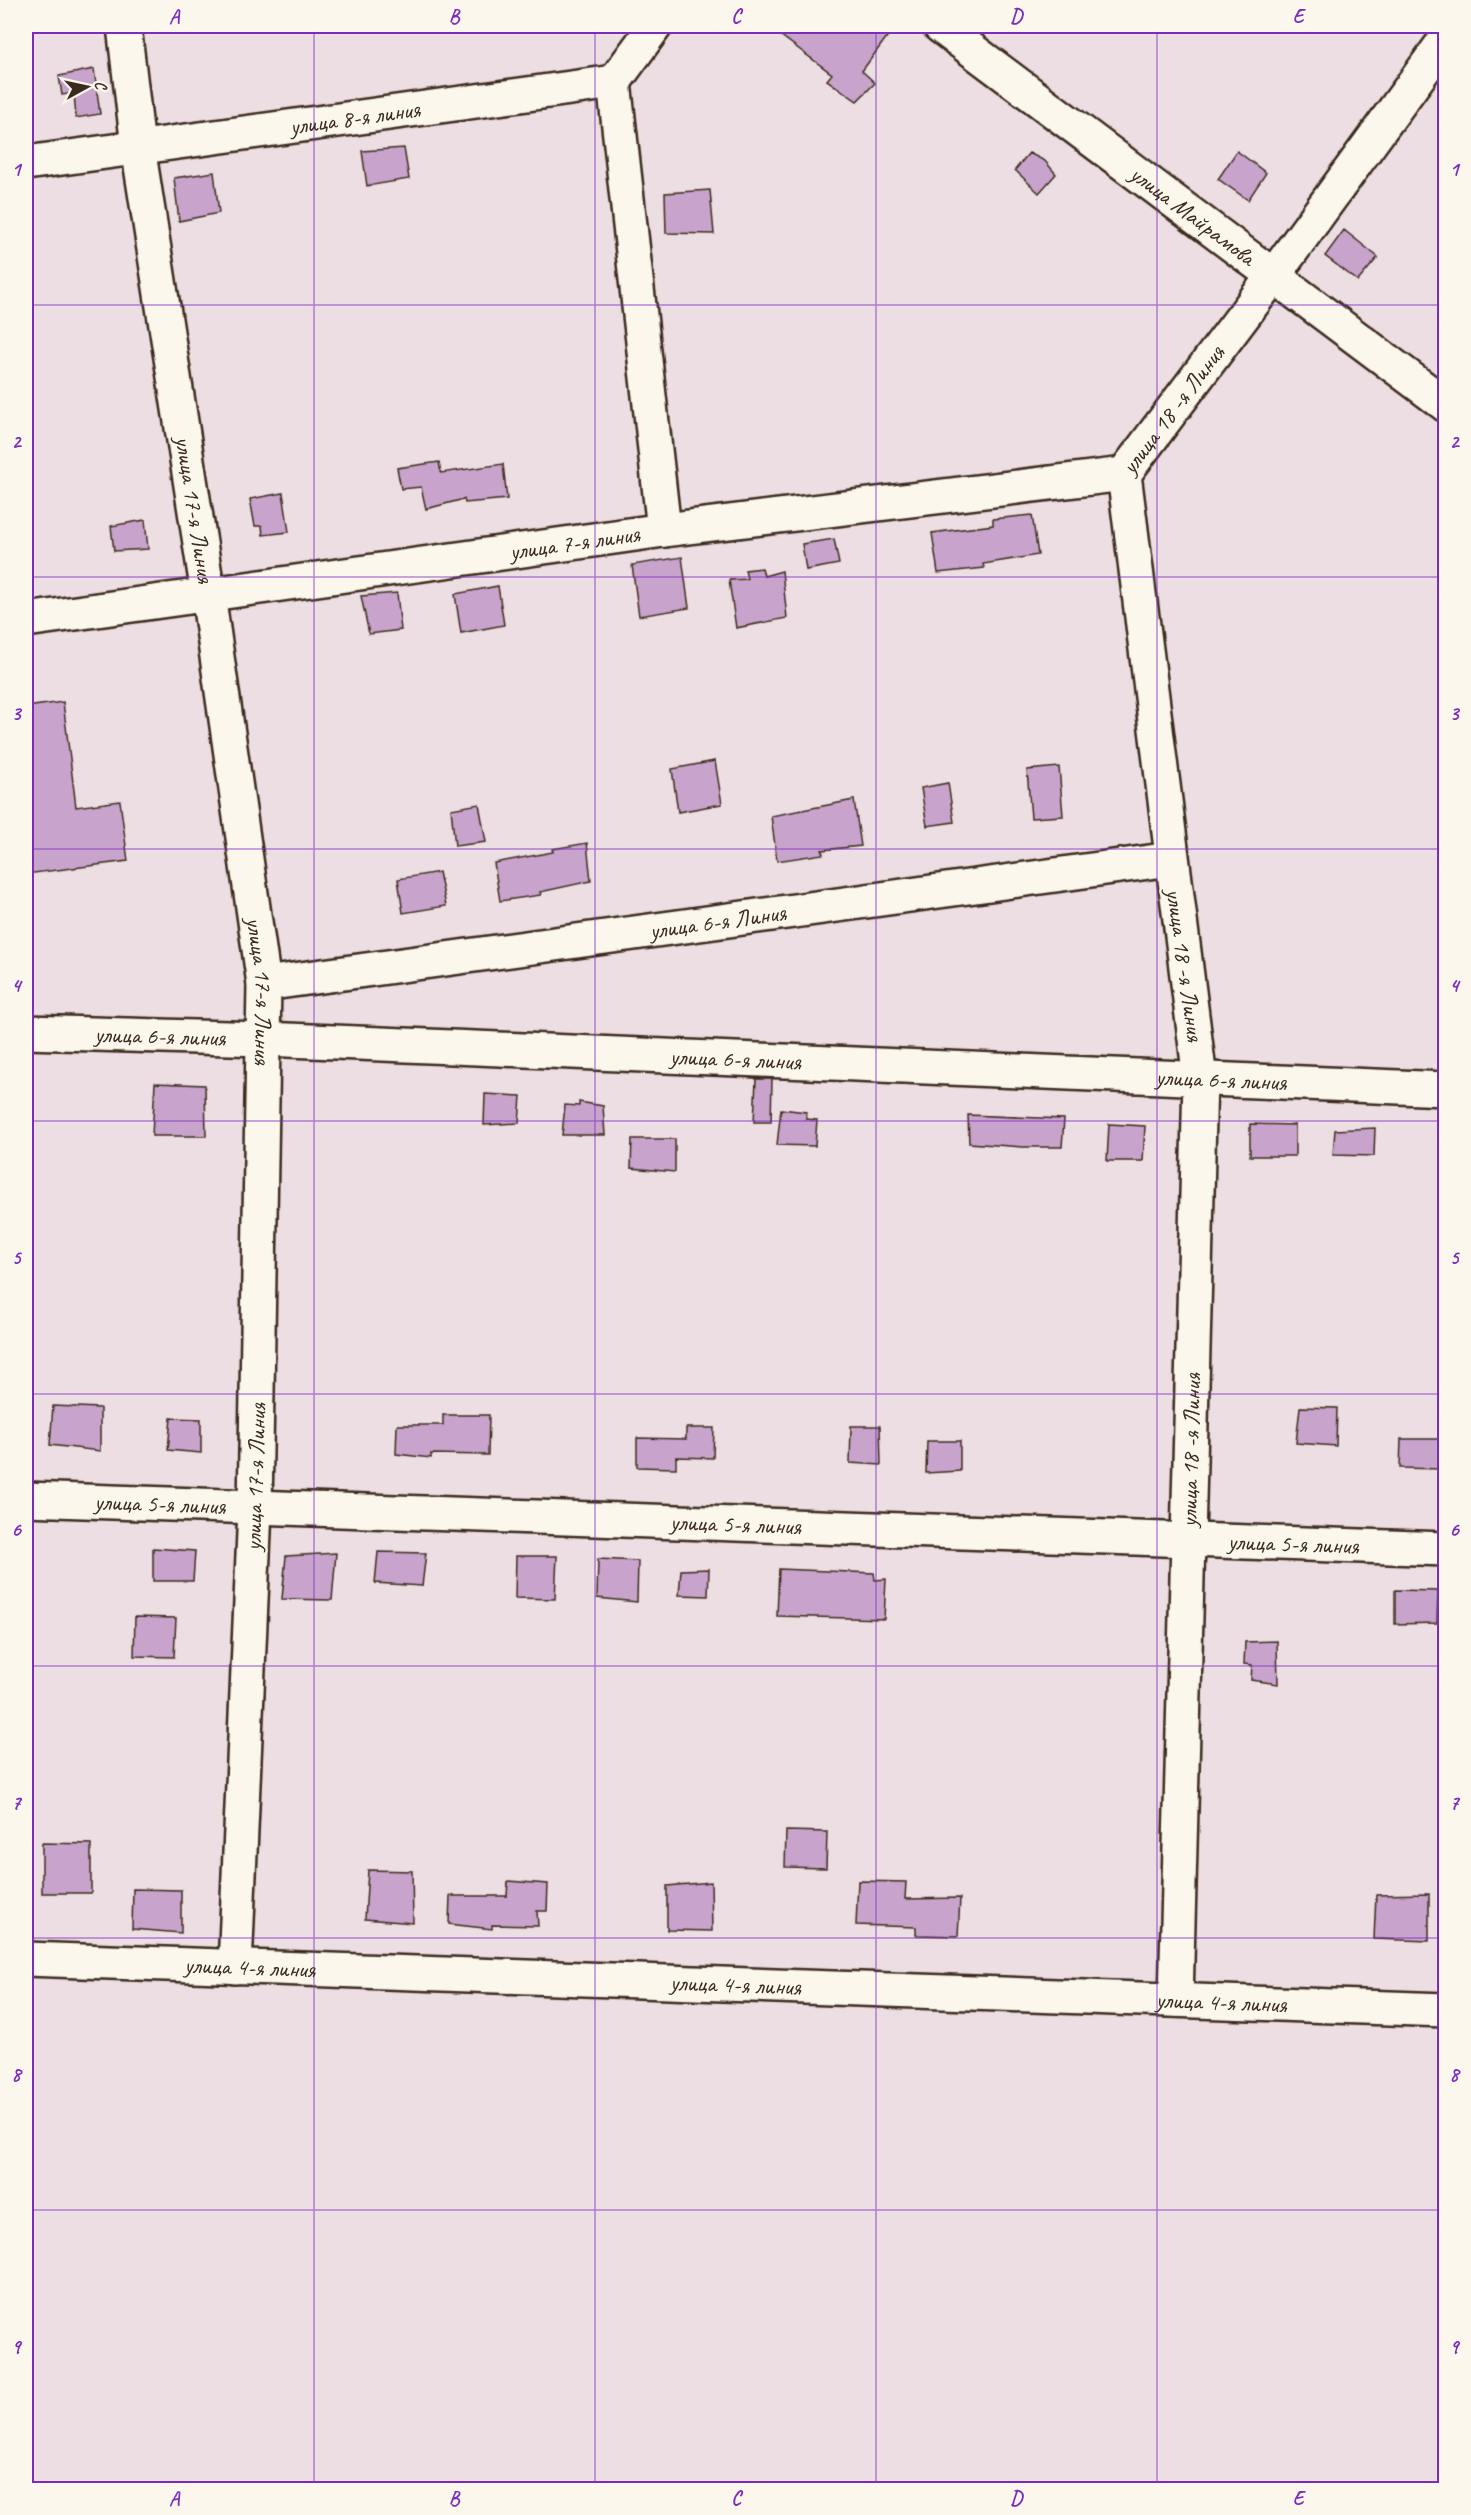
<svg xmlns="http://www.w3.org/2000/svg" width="1471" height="2515" font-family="Caveat,sans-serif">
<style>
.building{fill:#c8a3cb;stroke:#3b2a1e;stroke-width:1.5}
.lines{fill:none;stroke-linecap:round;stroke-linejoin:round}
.minor-casing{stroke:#3b2a1e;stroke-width:38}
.minor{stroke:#fbf7ec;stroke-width:33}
.grid{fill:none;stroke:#7b2cbf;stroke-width:1.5;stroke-opacity:0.55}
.labels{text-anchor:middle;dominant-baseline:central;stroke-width:4.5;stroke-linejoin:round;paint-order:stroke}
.street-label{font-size:24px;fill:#3b2a1e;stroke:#fbf7ec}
.neatline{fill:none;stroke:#7b2cbf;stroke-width:2}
.grid-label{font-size:20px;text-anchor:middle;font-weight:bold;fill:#7b2cbf}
</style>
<rect width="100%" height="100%" fill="#ecdee2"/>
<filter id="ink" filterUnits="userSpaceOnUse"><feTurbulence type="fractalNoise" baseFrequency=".0167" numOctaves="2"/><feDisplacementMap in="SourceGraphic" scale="12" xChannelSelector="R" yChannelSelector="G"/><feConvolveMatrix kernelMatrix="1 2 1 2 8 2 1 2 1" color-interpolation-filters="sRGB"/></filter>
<g filter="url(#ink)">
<path class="building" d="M768,26h127l-33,45 13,12 -18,18 -30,-21 5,-6z
M94,69l6,45 -24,4 -2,-25 -12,2 -3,-19z
M404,148l5,31 -42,7 -5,-35z
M1237,151l29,22 -18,27 -30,-21z
M1029,153l16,8 11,13 -17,19 -24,-23z
M214,172l5,41 -40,8 -5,-43z
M710,190l4,44 -48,-1 -1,-40z
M1344,230l34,27 -20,24 -33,-25z
M439,462l2,11 62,-9 4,35 -42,4 -1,-4 -38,10 -5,-22 -20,2 -4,-21z
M283,493l6,39 -26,3 -1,-9h-7l-5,-27z
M1032,515l6,40 -55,9 1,4 -46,5 -6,-40 61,-8v-6z
M145,520l3,29 -34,2 -3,-25z
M834,539l5,25 -33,6 -4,-26z
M682,557l7,51 -50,8 -7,-51z
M762,568l2,8 18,-5 5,47 -51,10 -7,-48 18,-1 -2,-9z
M498,586l6,39 -43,8 -6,-39z
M397,593l4,37 -32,4 -8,-38z
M63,702l13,105 44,-6 8,60 -102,13v-167z
M715,761l7,43 -44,8 -6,-43z
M1059,767l4,49 -32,2 -4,-48z
M948,783l6,39 -27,4 -6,-38z
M854,800l7,46 -39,4 1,4 -46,7 -6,-45z
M479,804l7,38 -31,4 -4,-37z
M587,843l4,38 -51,11 1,3 -41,6 -6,-38 59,-11 -1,-3z
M439,872l7,34 -43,7 -5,-34z
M756,1079h16l-1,43h-17z
M155,1083l50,2 1,51h-54z
M485,1094l36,2 -2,27 -35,2z
M579,1102l24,4 2,29h-43l3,-30 14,1z
M781,1109l25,3v7l11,1 -2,26 -38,-1z
M968,1115l96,4 -2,28h-39l-54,-4z
M1109,1124l36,2 -2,35h-36z
M1250,1124l45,1v31h-45z
M1375,1128l-1,28 -41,-1 2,-25z
M632,1139h43v33l-44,-4z
M53,1406l47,2v43l-50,-6z
M1300,1407l37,1 -1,38 -40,-3z
M443,1415h46l-1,40 -57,-1v4l-35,-4 1,-29h46z
M171,1418l30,1v34l-33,-3z
M851,1426h29l1,39 -31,-2z
M686,1428h28l-1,30 -37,-1v11l-39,-1v-29l49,1z
M1401,1439h43l-2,30 -42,-1z
M927,1441h33v30l-34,2z
M153,1548l42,3 -2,30h-40z
M378,1552l48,1 -4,33 -47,-3z
M336,1553l-4,47 -50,-1 4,-43z
M516,1556h41l-2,43 -40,-1z
M598,1559l40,2 -1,41 -40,-4z
M709,1569l-1,27 -29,-1 2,-25z
M779,1569l95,4 1,7 11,-1 -2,40 -107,-3z
M1395,1590l43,1 -1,32 -42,1z
M135,1617l41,1 -2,39 -40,-1z
M1277,1641l1,43 -27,-4 1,-15 -8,-1 1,-22z
M786,1831l41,1 -1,36 -41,-1z
M42,1843l49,1v49h-49z
M368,1870l44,1 1,52 -48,-4z
M508,1881l40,3 -1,27h-10l1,15 -46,-1v4l-43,-5 1,-28h57z
M858,1881l48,1 -1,17 55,-1 -2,38 -42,-1v-8l-60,-2z
M711,1882l1,49 -45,-1v-44z
M133,1889l48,1v43l-49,-4z
M1429,1894v47l-55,-2 2,-44z"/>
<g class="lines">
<defs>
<g id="minor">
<path id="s1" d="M124,26l14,121 70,447 56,390 -9,525 -20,458"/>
<path id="s2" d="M940,26l506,379"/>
<path d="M614,82l50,448"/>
<path id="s3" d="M26,163l588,-81 41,-56"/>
<path id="s4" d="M26,620l638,-90 460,-56"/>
<path id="s5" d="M264,984l907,-125"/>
<path id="s6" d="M26,1032l238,7 1182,50"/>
<path id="s7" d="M26,1499l1420,50"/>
<path id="s8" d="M26,1959l1420,51"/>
<path id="s9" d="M1176,2000l24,-921 -76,-605 150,-199 172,-236"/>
</g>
</defs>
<use href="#minor" class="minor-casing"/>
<use href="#minor" class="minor"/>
</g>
</g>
<path class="grid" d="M314,26v2464M595,26v2464M876,26v2464M1157,26v2464M26,305h1420M26,577h1420M26,849h1420M26,1121h1420M26,1394h1420M26,1666h1420M26,1938h1420M26,2210h1420"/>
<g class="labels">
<g class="street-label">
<text stroke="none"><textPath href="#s3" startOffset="332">улица 8-я линия</textPath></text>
<text stroke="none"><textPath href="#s2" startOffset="316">улица Майрамова</textPath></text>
<text stroke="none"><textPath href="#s9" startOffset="1612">улица 18 -я Линия</textPath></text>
<text stroke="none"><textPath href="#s1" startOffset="489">улица 17-я Линия</textPath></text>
<text stroke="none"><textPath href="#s4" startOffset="554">улица 7-я линия</textPath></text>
<text stroke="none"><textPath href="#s5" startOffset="458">улица 6-я Линия</textPath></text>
<text transform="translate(1185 965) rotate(82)">улица 18 -я Линия</text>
<text stroke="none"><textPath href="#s1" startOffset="975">улица 17-я Линия</textPath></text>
<text stroke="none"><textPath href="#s6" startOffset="134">улица 6-я линия</textPath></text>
<text stroke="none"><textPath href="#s6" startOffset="710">улица 6-я линия</textPath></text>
<text stroke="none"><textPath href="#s6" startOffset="1196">улица 6-я линия</textPath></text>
<text stroke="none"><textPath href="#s9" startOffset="550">улица 18 -я Линия</textPath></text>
<text transform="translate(255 1477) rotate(-88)">улица 17-я Линия</text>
<text stroke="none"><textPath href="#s7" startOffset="134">улица 5-я линия</textPath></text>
<text stroke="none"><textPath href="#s7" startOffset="710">улица 5-я линия</textPath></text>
<text stroke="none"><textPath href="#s7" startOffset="1268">улица 5-я линия</textPath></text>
<text stroke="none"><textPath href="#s8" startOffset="224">улица 4-я линия</textPath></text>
<text stroke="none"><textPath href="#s8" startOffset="710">улица 4-я линия</textPath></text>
<text stroke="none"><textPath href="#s8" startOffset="1196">улица 4-я линия</textPath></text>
</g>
</g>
<rect width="1471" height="2515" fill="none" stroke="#fbf7ec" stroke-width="66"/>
<g transform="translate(87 87) rotate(82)" stroke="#fbf7ec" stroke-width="4.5" paint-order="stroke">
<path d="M0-4.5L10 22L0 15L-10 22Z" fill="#3b2a1e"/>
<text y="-9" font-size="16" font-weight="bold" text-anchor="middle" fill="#3b2a1e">С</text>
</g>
<rect x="33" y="33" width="1405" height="2449" class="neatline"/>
<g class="grid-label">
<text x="174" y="23">A</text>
<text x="454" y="23">B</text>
<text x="736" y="23">C</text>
<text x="1016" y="23">D</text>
<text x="1298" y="23">E</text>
<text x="16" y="176">1</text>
<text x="1454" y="176">1</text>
<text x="16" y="448">2</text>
<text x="1454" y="448">2</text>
<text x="16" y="720">3</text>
<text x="1454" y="720">3</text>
<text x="16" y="992">4</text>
<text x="1454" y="992">4</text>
<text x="16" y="1264">5</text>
<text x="1454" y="1264">5</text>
<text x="16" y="1536">6</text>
<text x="1454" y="1536">6</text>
<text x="16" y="1809">7</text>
<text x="1454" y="1809">7</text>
<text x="16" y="2081">8</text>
<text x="1454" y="2081">8</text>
<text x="16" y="2353">9</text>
<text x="1454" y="2353">9</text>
<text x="174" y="2505">A</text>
<text x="454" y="2505">B</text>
<text x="736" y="2505">C</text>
<text x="1016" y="2505">D</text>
<text x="1298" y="2505">E</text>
</g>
</svg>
